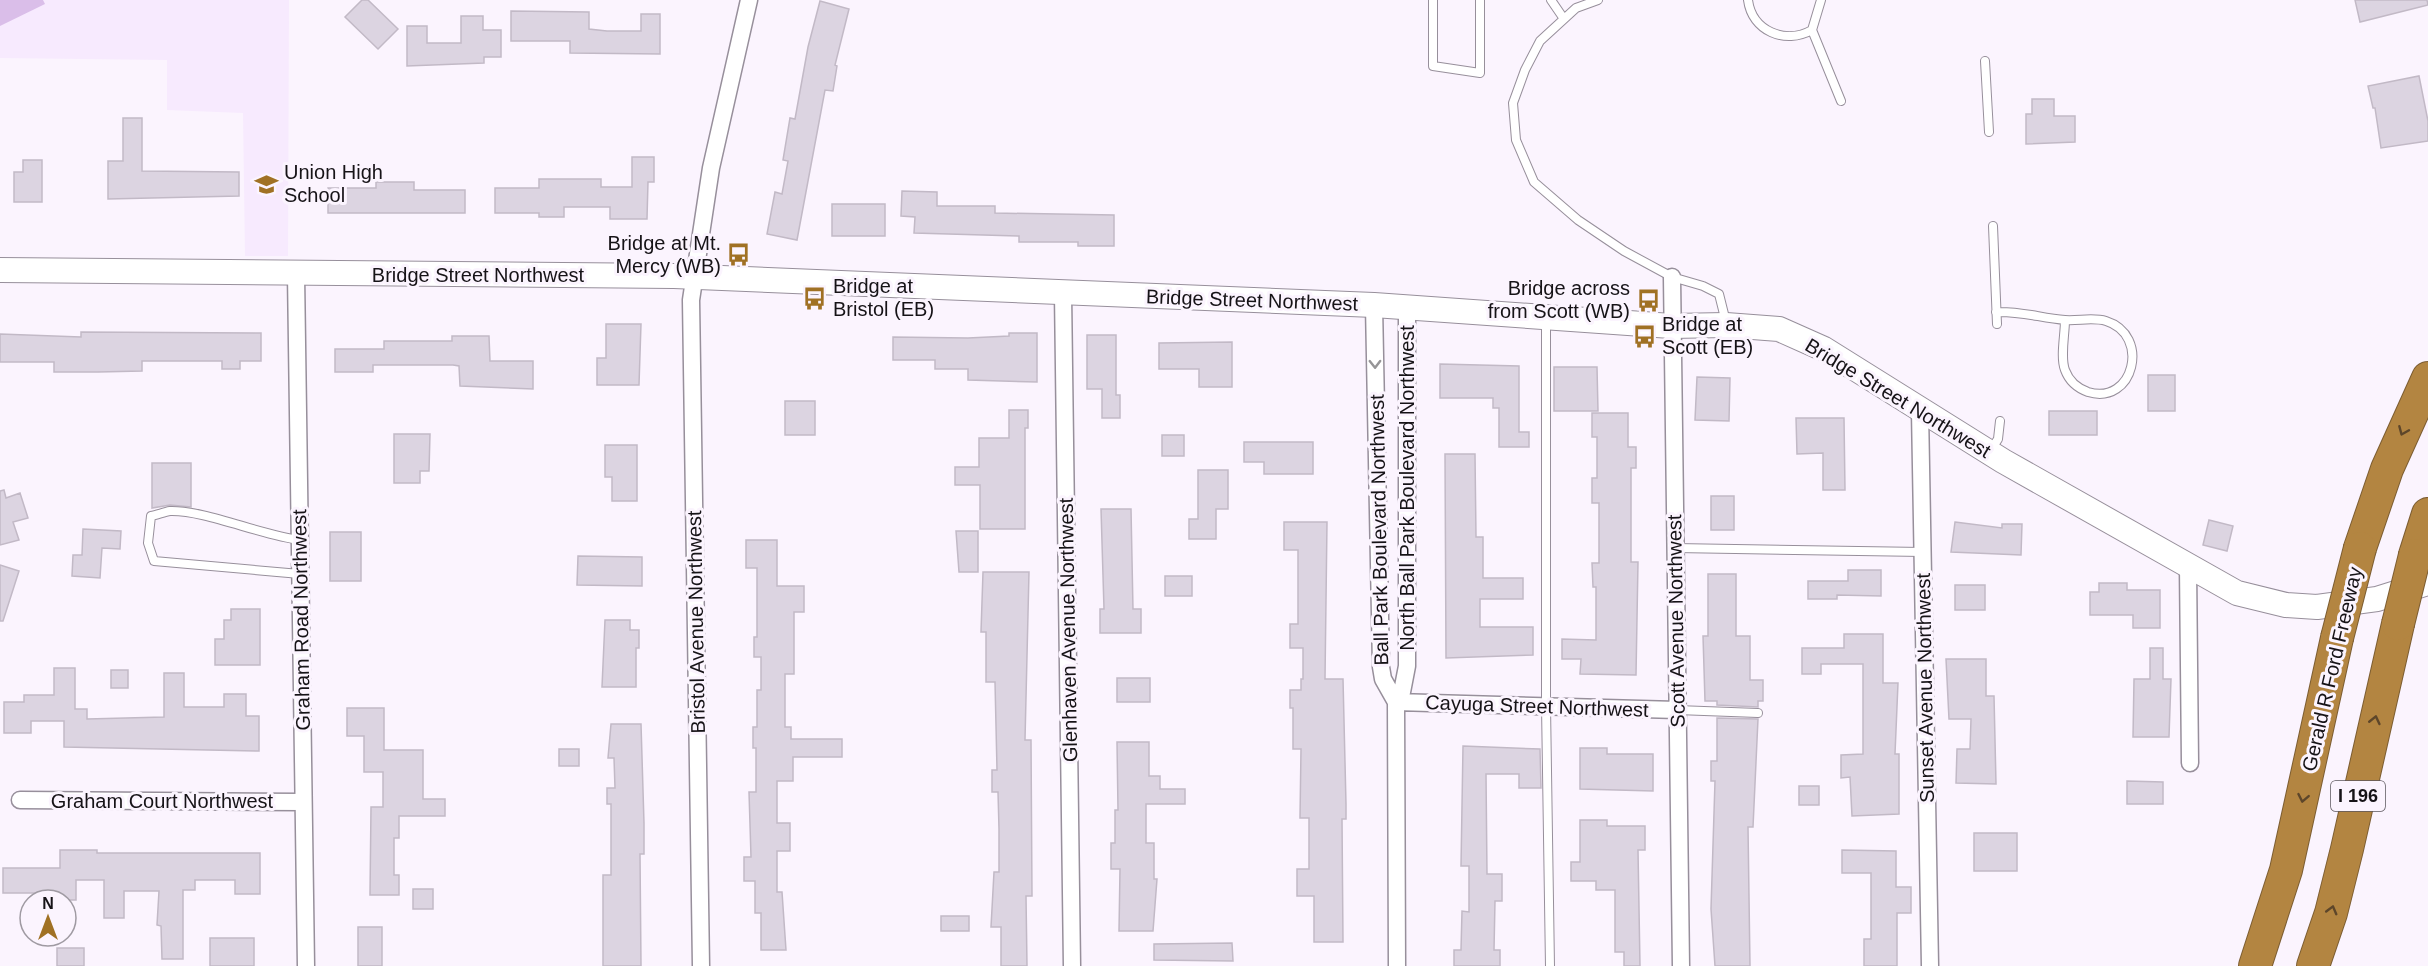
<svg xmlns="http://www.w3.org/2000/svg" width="2428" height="966" font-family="Arial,sans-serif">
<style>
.built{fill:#f7eafe}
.green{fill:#dabee9}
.building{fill:#dcd4e1;stroke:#c2b9c6;stroke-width:1.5}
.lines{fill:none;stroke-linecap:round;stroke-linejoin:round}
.service-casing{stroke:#978f9b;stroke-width:10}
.minor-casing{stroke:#978f9b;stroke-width:19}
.secondary-casing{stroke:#978f9b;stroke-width:26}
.motorway-casing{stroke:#7c5d32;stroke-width:34}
.service{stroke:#fff;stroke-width:8}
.minor{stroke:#fff;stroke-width:16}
.secondary{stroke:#fff;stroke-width:24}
.motorway{stroke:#b38541;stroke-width:32}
.motorway-bridge-casing{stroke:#7c5d32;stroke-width:34;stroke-linecap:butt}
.motorway-bridge{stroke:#b38541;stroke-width:32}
.oneway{stroke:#969597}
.oneway2{stroke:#5d462a}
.labels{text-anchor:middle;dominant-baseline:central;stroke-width:6;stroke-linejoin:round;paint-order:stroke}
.shield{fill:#fbf4fe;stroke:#5b565c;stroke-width:1.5}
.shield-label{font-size:18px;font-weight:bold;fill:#161317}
.poi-label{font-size:20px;fill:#161317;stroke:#fbf4fe;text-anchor:start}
.street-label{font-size:20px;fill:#161317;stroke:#fbf4fe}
</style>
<rect width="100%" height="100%" fill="#fbf4fe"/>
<path class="built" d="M0,0h289l-1,256h-43l-2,-143 -76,-3v-50l-167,-2z"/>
<path class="green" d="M0,0h43l2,4 -45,22z"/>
<path class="building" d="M362,0h6l30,29 -20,20 -33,-32z
M2355,0h72l1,5 -68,17z
M820,1l29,8 -14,56 2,1 -4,25 -8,-1 -28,150 -30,-6 8,-42 7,2 6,-33 -5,-1 7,-42 5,1 13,-72z
M511,11l78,1v17l18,2h34v-17h19v40l-90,-1v-12h-59z
M461,16h22v14h18v27h-17v6l-77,3v-40h20v17h34z
M2419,76l9,45v20l-47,7 -6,-40h-2l-5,-22z
M2032,99h22v17h21v26l-49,2v-30h6z
M123,118h19v53l97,1v24l-131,3v-38h15z
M632,157h22v25h-6l-1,37h-37v-12h-46v10h-25v-4h-44v-25h44v-9h62v8h31z
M23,160h19v42h-28v-30h9z
M376,182h38v8h51v23h-137v-25h48z
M902,191l35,1v14h58v7l119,2v31h-36v-4h-59v-6l-105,-3 1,-16 -14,-1z
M832,204h53v32h-53z
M606,324h35l-2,61h-42v-27h9z
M81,332l180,1v28h-21v8h-18v-8h-80v10l-44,1h-44v-10h-54v-28l81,3z
M1009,333h28v49l-69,-2v-11h-33v-9h-42v-23l75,1 41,-2z
M1087,335h29v60h4v23h-18v-29h-15z
M452,336h37l1,25h43v28l-73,-3 -1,-20 -6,-1h-80v7h-38v-23h49v-8h68z
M1232,342v45h-33v-18h-40v-26z
M1440,364l79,2v66h10v15h-30v-39h-6v-10h-53z
M1554,367h43l1,44h-44z
M2148,375h27v36h-27z
M1697,377l33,1 -1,43 -34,-1z
M785,401h30v34h-30z
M1009,410h19v18h-3v101h-45v-44h-25v-18h24v-29h30z
M2049,411h48v24h-48z
M1592,413h36v34h8v21h-5v94h7l-2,113 -56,-1 1,-15h-19v-20l34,1v-53h-3l-1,-24h7v-60h-7v-25h5v-41h-5z
M1796,418h48l1,72h-22v-37l-26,1z
M394,434h36l-1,37h-9v12h-26z
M1162,435h22v21h-22z
M1244,442h69v32h-49v-12h-20z
M605,445h32v56h-25v-24h-7z
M1445,454h30l1,83h7v41h40v21h-43v28h53v28l-87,3z
M152,463h39v44l-21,-2 -18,3z
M1198,470h30v39h-12v30h-27v-20h9z
M4,490l2,8 14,-5 8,25 -15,4 6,18 -19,5v-54z
M1711,496h23v34h-23z
M1101,509h30l2,100h8v24h-41v-24h4z
M2209,520l24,6 -6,25 -24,-6z
M1284,522h43l-2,157h18l3,125v15h-4l1,123h-29v-46h-17v-27h12v-51h-9l1,-69h-8v-41h-3v-18h11v-11h2v-31h-13v-24h8v-74h-14z
M1955,522l47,6v-4h20l-1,31 -70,-3z
M83,529l38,2 -1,18 -18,-1 -2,30 -28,-2 1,-21h9z
M956,531h22v41h-19z
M330,532h31v49h-31z
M746,540h31v46h27v26h-10v62h-9v53h6v12h51v18h-49v24h-16v42h13v28h-13v41h5l4,58h-25v-37h-6v-32h-11v-24h7l-2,-65h7v-44h-3v-21h4v-37h4v-33h-7v-20h3v-69h-11z
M578,556l64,1v29l-65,-1z
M0,565l19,6 -16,50h-3z
M1848,570h33v26l-44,-1v4h-29v-18h40z
M983,572h46l-4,168h6l1,156h-6l1,70h-26v-39h-10l3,-55h5v-43l-1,-37h-6v-22h5l-2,-88h-9v-50h-5z
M1708,574h28v62h14v44h13v21h-5v6l-41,-2v-4h-12l-2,-65h5z
M1165,576h27v20h-27z
M2099,583h28v7h33v38h-27v-13h-43v-23h9z
M1955,585h30v25h-30z
M231,609h29v56h-45v-26h9v-19h7z
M605,620h25v10h9v18h-3v39h-34z
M1844,634h39v49h15l-3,71h4v60l-47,2 -2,-39 -9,1v-23l22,-1v-90h-42v10h-19v-26h42z
M2150,648h13v31h8l-2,58h-36l1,-58h16z
M1946,659h40v37h8l2,88 -40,-1 1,-34h13l1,-30h-22z
M54,668h21v41h12v10l77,-2v-44h20v34h40v-13h22v22h13v35l-195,-4v-26h-33v12h-27v-31h20v-7h30z
M111,670h17v18h-17z
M1117,678h33v24h-33z
M347,708h37v42h39v49h22v17h-46v22h-5v37h5v20h-29l1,-88h12v-35h-19v-36h-17z
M1717,718l41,1 -5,108h-5l2,139h-35l-4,-57 4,-128h-4v-20h6z
M611,724h30l3,99v31h-4l1,112h-38v-91h8v-71h-4v-16h8l-1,-30h-6z
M1117,742h32v34h11v13h25v15h-39v39h8v36h3l-4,52h-34l1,-62h-9v-26h4v-33h3z
M1463,746l77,3 1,39h-22v-14h-33l1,100h15v27h-7l-1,49h6v16h-46v-16h7l1,-39 7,1v-46h-8z
M1580,748h27v6h46v37l-73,-2z
M559,749h20v17h-20z
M2127,781l36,1v22h-36z
M1799,786h20v19h-20z
M1580,820h27v6h38v24h-7l2,116h-16v-14h-9v-62h-19v-9h-25v-19h9z
M1974,833h43v38h-43z
M60,850h37v3h163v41h-25v-14h-40v10h-12v69h-21l-1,-33 -4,-1 2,-34h-35v27h-20v-38h-28v20h-19v-7h-54v-25h57z
M1842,850l54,1v36h15v26h-14v53h-33v-27h7v-66h-29z
M413,889h20v20h-20z
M941,916h28v15h-28z
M358,927h24v39h-24z
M210,938h44v28h-44z
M1232,943l1,18 -79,-1v-16z
M57,948h27v18h-27z"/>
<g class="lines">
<defs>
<path id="service" d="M1433,0v66l47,7v-73
M1551,0l13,19
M1598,0l-22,8 -36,33 -15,29 -12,33 3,37 18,42 44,38 46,31 48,26 31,9 16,8 7,28
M1748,0c4,31 37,45 64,30l9,-30
M1812,30l29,71
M1985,61l4,71
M1993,226l4,98
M1996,312c25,-1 45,6 69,8 14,1 28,-3 41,1 45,14 28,85 -18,71 -11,-4 -19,-11 -23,-22 -5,-13 0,-35 0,-50
M1546,320v386l4,260
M1991,450l7,-11 2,-18
M300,540c-40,-5 -95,-30 -130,-29 -6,1 -13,4 -19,5l-3,27 6,18 146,13
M1675,548l248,4
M1677,710l81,3"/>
<path id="minor" d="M296,274l10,692
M1672,277l9,689
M1063,293l9,673
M1374,305l7,362 2,12 13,23 1,264
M1920,411l10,555
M2188,567l2,196
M1396,702l6,-10 5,-26v-358
M1396,702l281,8
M20,800l283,2
M701,966l-10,-666 20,-132 38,-168"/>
<path id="secondary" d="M0,270l674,6 700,29 297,21 55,-1 53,4 45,20 179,112 234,132 49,12 31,2 60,-8 51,-16"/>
<path id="motorway" d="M2360,548l27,-79 41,-91
M2415,555l13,-41
M2255,966l31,-96 51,-232
M2313,966l18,-53 16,-64 51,-225"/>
</defs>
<use href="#service" class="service-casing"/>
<use href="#minor" class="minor-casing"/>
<use href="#secondary" class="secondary-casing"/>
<use href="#motorway" class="motorway-casing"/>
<use href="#service" class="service"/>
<use href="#minor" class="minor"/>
<use href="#secondary" class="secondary"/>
<use href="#motorway" class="motorway"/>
<defs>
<path id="motorway-bridge" d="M2398,624l17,-69
M2337,638l23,-90"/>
</defs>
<use href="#motorway-bridge" class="motorway-bridge-casing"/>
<use href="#motorway-bridge" class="motorway-bridge"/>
</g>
<defs><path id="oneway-chevron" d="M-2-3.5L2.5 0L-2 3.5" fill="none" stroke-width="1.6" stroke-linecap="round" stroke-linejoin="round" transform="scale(1.5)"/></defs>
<use class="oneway" href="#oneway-chevron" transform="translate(1375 364) rotate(89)"/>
<g class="oneway2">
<use href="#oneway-chevron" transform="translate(2403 431) rotate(113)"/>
<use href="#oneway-chevron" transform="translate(2375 720) rotate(-77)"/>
<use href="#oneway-chevron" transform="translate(2303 798) rotate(101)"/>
<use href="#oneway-chevron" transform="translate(2332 910) rotate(-75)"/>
</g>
<defs>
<symbol id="school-bare" viewBox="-9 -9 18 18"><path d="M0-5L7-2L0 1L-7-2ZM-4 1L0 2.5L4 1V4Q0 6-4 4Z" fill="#a07124" stroke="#fbf4fe" stroke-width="2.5" paint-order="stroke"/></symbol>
<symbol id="bus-bare" viewBox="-9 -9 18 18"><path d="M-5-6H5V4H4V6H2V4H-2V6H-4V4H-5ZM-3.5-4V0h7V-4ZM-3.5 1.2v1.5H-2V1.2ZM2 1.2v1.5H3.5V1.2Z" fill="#a07124" stroke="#fbf4fe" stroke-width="2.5" paint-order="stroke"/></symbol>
</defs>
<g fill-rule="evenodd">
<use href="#school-bare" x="250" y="168" width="33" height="33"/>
<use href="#bus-bare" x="722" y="238" width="33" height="33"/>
<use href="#bus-bare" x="798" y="282" width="33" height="33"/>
<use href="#bus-bare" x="1632" y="284" width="33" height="33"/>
<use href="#bus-bare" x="1628" y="320" width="33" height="33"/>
</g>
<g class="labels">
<rect class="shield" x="2331" y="781" width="54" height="30" rx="4.5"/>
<g class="shield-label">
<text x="2358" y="796">I 196</text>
</g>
<g class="poi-label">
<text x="284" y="172">Union High<tspan x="284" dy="23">School</tspan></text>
<text x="721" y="243" text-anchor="end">Bridge at Mt.<tspan x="721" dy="23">Mercy (WB)</tspan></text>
<text x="833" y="286">Bridge at<tspan x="833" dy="23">Bristol (EB)</tspan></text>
<text x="1630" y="288" text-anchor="end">Bridge across<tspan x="1630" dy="23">from Scott (WB)</tspan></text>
<text x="1662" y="324">Bridge at<tspan x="1662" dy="23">Scott (EB)</tspan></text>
</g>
<g class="street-label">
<text x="478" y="275">Bridge Street Northwest</text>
<text transform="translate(1252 300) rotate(2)">Bridge Street Northwest</text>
<text transform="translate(1898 398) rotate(31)">Bridge Street Northwest</text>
<text transform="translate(1407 488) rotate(-90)">North Ball Park Boulevard Northwest</text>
<text transform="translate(1379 530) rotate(-91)">Ball Park Boulevard Northwest</text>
<text transform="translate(301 620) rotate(-91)">Graham Road Northwest</text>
<text transform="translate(1676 621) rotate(-91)">Scott Avenue Northwest</text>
<text transform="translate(696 622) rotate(-91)">Bristol Avenue Northwest</text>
<text transform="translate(1068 630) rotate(-91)">Glenhaven Avenue Northwest</text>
<text transform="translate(2332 669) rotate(-77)">Gerald R Ford Freeway</text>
<text transform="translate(1925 688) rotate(-91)">Sunset Avenue Northwest</text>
<text transform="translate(1537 706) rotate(2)">Cayuga Street Northwest</text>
<text x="162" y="801">Graham Court Northwest</text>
</g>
</g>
<g transform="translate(48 918)"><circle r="28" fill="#fbf4fe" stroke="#9f9aa2" stroke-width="1.5"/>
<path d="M0-4.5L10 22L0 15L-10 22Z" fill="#a07124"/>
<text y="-9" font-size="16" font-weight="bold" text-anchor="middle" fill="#161317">N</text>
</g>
</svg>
